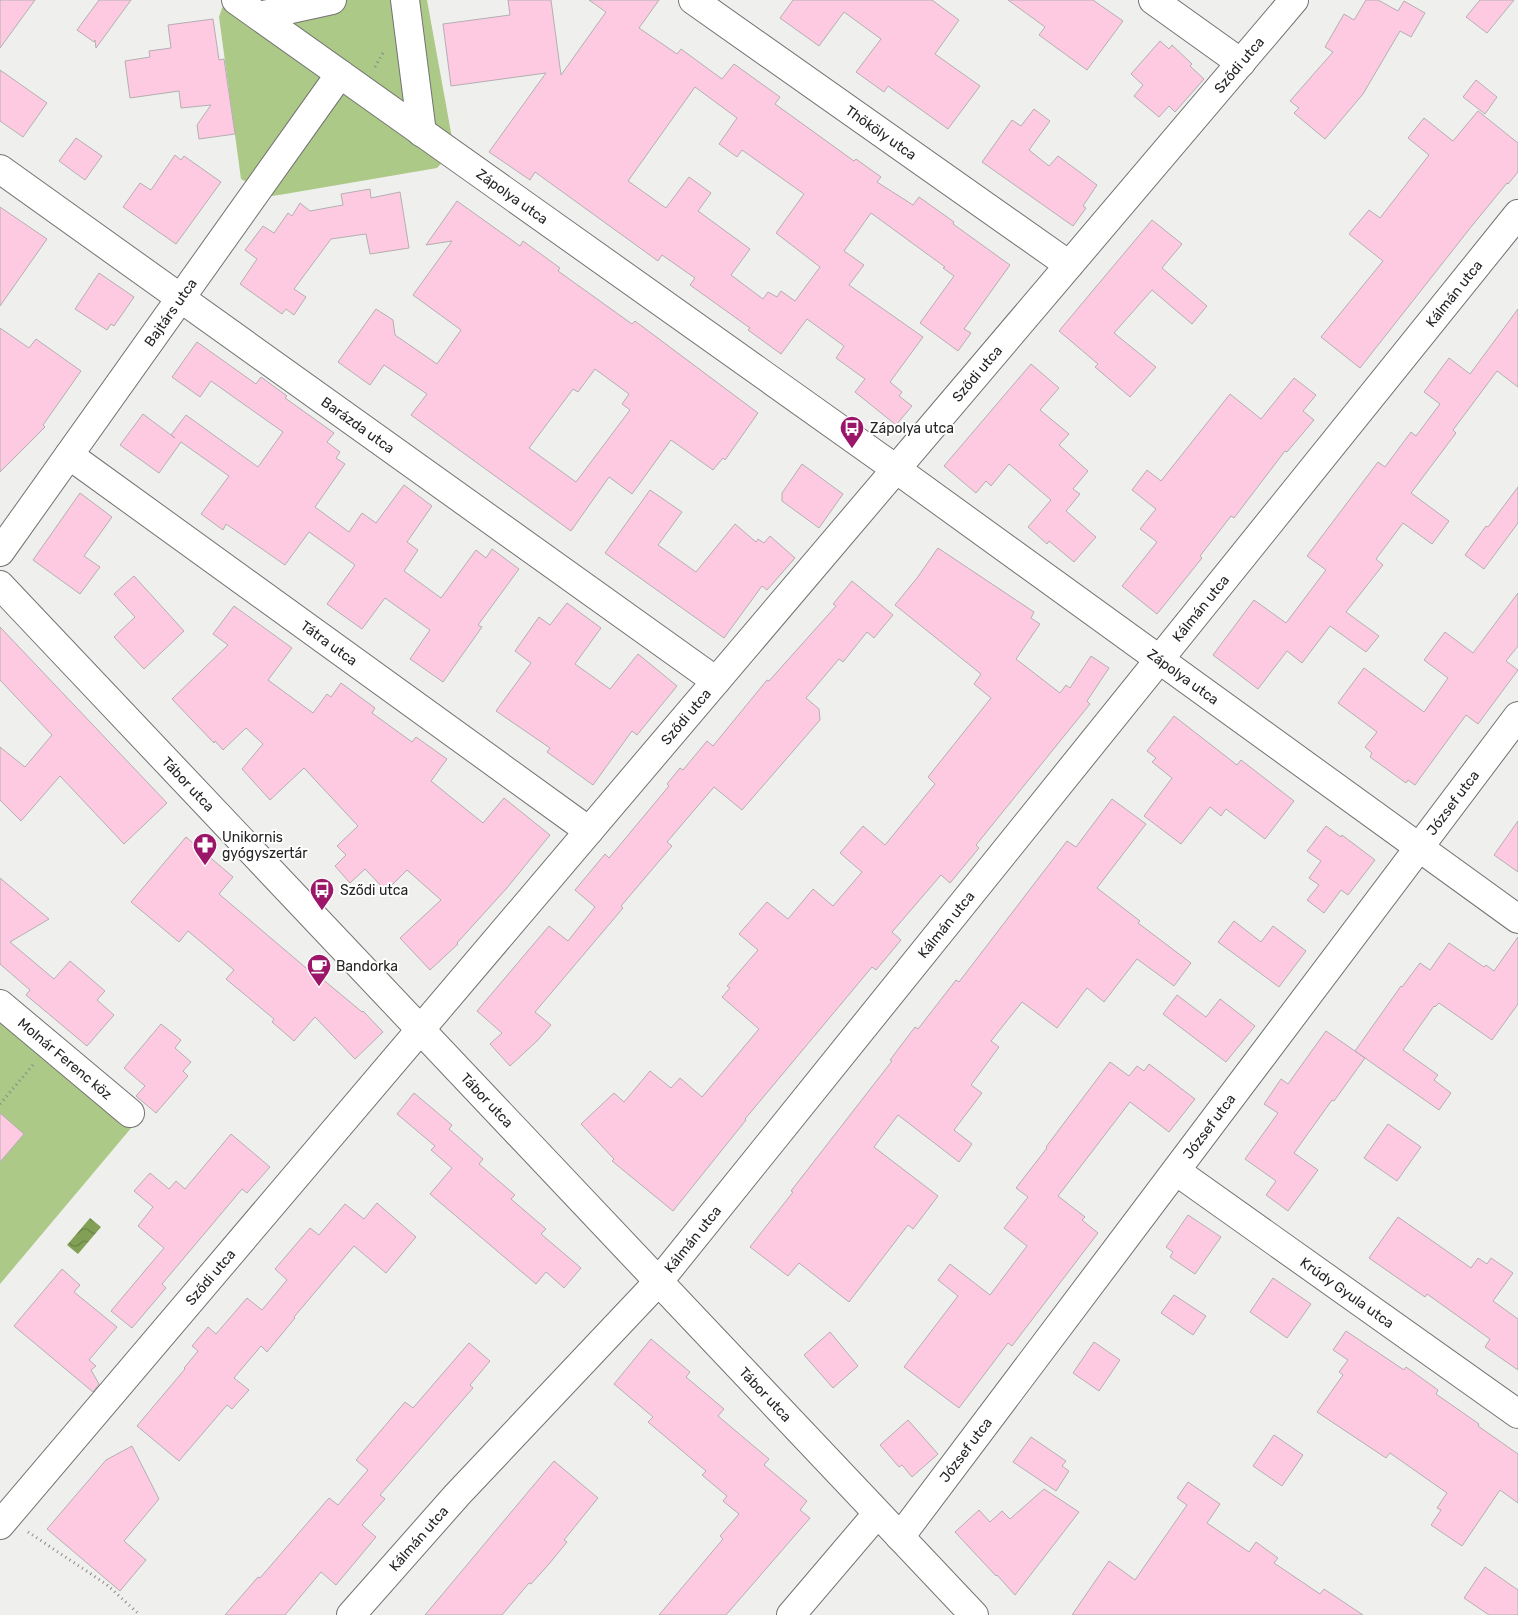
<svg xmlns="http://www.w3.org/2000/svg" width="1518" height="1615" font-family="Rubik,sans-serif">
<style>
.green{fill:#acc987}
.water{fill:url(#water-waves)}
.building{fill:#fecae2;stroke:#b3afb1;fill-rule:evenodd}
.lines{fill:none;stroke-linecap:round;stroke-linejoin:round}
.minor-casing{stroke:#727471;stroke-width:30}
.path{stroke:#898987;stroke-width:3;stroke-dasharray:1 4;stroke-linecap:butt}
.minor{stroke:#fff;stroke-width:28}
.labels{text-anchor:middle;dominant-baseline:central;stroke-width:4;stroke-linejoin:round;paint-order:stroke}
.street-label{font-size:14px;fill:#252524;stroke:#fff}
.poi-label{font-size:14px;fill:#252524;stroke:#fff;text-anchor:start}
</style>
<defs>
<pattern id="water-waves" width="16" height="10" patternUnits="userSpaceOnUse" patternTransform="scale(1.25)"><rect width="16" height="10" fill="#81a055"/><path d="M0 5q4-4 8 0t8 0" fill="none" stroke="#698246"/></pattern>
</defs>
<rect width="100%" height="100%" fill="#eff0ed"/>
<path class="green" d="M230,0h197l25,138 -4,18 -11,12 -152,26 -13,2 -31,-17 -22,-162 3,-9z
M0,1017l132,110 -132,157z"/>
<path class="water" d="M90,1218l11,9 -23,27 -11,-9z"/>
<path class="building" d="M0,0h35l-35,48z
M99,0h32l-35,48 -1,-8 -1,2 -17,-12z
M508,0h43l10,75 45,-63 -17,-12h70l-20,28 38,26 4,-5 41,30 12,-15 46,33 -5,7 79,57 2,-2 25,18 -4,5 36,23 6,-8 35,25 -1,2 57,41 -46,64 7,4 -13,18 -38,-28 34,-47 -11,-8 2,-1 -74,-54 -27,38 20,14 -15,20 74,52 -33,45 12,10 -3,4 13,10 -16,19 -41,-33 10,-13 -29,-21 8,-12 -37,-27 -26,35 -33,-24 2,-2 -60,-43 5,-7 -33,-23 -4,6 -123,-89 -5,8 -41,-28 57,-79 -95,13 -8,-62 67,-9zM695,87l42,31 -18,26 18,13 5,-7 62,44 -28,39 44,34 -25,34 -14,-10 -4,6 -9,-5 -5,7 -32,-24 19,-26 -52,-38 13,-18 -22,-16 -23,31 -38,-27z
M793,0h139l27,20 -24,34 45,32 -32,43 -60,-43 -4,6 -28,-20 25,-33 -37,-27 -25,34 -39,-28z
M1008,0h85l30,21 -36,49 -48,-35 6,-8z
M1366,0h12l20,11 6,-10 21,12 -14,24 -11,-6 -37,63 -38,45 -31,-26 5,-5 -9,-7 43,-49 -8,-5 19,-33 10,6z
M1480,0h34l-27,33 -21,-16z
M213,19l6,41 5,-1 11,75 -36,5 -2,-14 14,-20 -30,3 -2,-17 -49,7 -5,-37 25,-4 -1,-6 22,-3 -3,-23z
M1160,41l9,8 3,-4 20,19 -2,2 14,13 -29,33 -6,-6 -10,11 -25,-21 9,-11 -12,-11z
M0,70l47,33 -24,34 -23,-16z
M1476,80l21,17 -12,17 -22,-17z
M1034,109l16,12 -21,29 20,16 9,-10 39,29 -14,21 3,2 -13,18 -91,-64 30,-42 9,6z
M1478,111l40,32v29l-10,12 -1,-1 -36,44 -111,141 -39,-31 62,-76 -34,-27 20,-24 11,8 49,-63 -21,-17 16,-20 29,23z
M76,138l26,18 -17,24 -26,-19z
M175,155l6,5 3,-4 37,26 -45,62 -53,-37 17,-24 11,7z
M370,189l1,9 29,-6 9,56 -39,6 -4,-20 -35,5 -37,50 12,8 -12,18 -8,-6 -4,5 -42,-30 17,-25 -12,-9 18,-24 11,7 14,-20 4,3 8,-13 10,8 33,-6 -2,-11z
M457,201l63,45 3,-5 37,27 -2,3 74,53 3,-3 123,92 -33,47 -2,-2 -10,12 -42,-30 -39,54 -23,-17 -38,54 -160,-116 16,-21 -43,-29 -14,20 -32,-23 38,-53 17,11 2,15 42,29 24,-34 -48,-35 39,-54 -26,4zM595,369l34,25 -7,10 8,6 -54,72 -47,-34 44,-59 5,3z
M0,207l47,32 -47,67z
M1152,220l30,24 -20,24 45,38 -15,18 -40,-34 -38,43 42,34 -26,30 -35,-30 3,-3 -39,-33z
M99,273l35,24 -20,29 -3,-2 -4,6 -32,-21z
M1518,309v78l-21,-16 -44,59 3,3 -45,60 38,28 -17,23 -29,-21 -27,36 7,6 -37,47 33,24 -13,16 -36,-26 -28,37 -15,-12 -29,38 -45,-34 41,-55 32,23 40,-53 -19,-14 71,-94 7,5 26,-35 5,4 24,-32 -16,-12 25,-34 21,16z
M0,328l29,20 7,-9 45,32 -38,54 2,2 -45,45z
M197,342l59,42 5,-7 26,19 -2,2 49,35 -7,9 13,10 -4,6 9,6 -30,43 34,25 13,-19 14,10 28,-38 28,21 -25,36 11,8 -14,21 37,27 35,-48 10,8 6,-9 27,20 -41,56 4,2 -39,55 -33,-23 20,-29 -45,-32 -23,31 -35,-25 28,-39 -46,-33 -24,33 -59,-41 -3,6 -22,-16 28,-38 -48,-34 -22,31 -39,-28 23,-31 32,24 -4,-3 15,-20 72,52 25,-35 -72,-51 -11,16 -28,-20z
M1031,364l28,24 -19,22 29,24 -10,11 29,26 -15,18 7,5 -14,17 30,26 -22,25 -25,-21 -2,3 -19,-17 23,-27 -42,-36 -18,22 -5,-5 -10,12 -32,-27z
M1294,378l22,17 -13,16 11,9 -27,32 -2,-1 -51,67 -3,-2 -31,40 2,2 -45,56 -35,-28 35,-44 -17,-13 16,-20 -24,-19 15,-20 14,11 69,-87 31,25z
M802,464l41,30 -24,34 -37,-27v-8z
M1518,487v36l-34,46 -19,-14 21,-29 2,1z
M650,490l32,22 -24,33 38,27 39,-48 21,18 2,-3 6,4 6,-7 25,22 -28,32 -5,-4 -38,52 -119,-85z
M80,493l32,24 -28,39 16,11 -20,27 -47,-34z
M938,548l96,64 -3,6 9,6 -24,35 44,34 6,-8 4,3 21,-32 18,12 -22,33 3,3 -114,141 3,3 -29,35 -9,-8 -49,57 9,8 -25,30 -4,-3 -127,152 1,1 -73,91 -61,-50 2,-2 -33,-35 33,-31 10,9 26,-31 21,17 9,-10 22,19 57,-68 -37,-32 8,-9 -3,-2 31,-36 -19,-16 28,-32 21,17 25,-30 20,17 29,-34 -22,-19 23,-27 22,19 50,-61 -7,-7 63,-79 -17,-14 7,-10 -86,-69 22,-27z
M134,576l50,55 -40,38 -30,-32 21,-20 -21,-23z
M852,581l41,34 -19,23 -7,-6 -24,30 -4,-3 -33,39 13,11 1,11 -78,90 -28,-23 -47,55 5,4 -51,60 2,2 -88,104 16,13 -14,16 -27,25 -20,-22 12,-11 -25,-22 72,-85 19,15 27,-34 -20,-17 30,-36 4,4 60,-72 -2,-2 13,-16 3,2 24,-29 6,5 54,-66 2,1 67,-75 -3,-2z
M1518,593v53l-12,15 12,9 -40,54 -12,-9 -51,70 -7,-5 -2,3 -36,-26 2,-4 -7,-6 12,-15 -39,-29 26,-35 60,44 24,-34 -24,-18 21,-28 28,21z
M567,603l34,25 -26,36 35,25 28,-35 39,32 -40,49 -5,-4 -39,54 -46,-33 3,-4 -54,-37 35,-48 -16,-12 24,-34 11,8z
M234,606l58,42 -24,32 45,33 14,-19 4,3 10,-14 34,25 -3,5 40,29 4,-5 31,22 -16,22 52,42 21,-25 46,37 -44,54 -49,54 1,1 -28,26 -30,-32 41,-38 -34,-30 -21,21 -21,-22 -15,14 -15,-17 11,-11 -9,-9 21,-20 -54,-58 -34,32 -28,-31 21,-25 -17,-16 -23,22 -8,-9 -1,2 -42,-44 56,-54 -15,-11z
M0,627l167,176 -43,41 -64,-68 -39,45 -21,-21v-53l25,20 27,-32 -52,-55z
M1174,716l63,49 4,-5 53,41 -29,38 -39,-30 -5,7 -11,-9 -29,37 -37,-28 28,-38 -20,-16 4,-4 -9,-7z
M1112,799l34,25 -49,64 43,33 -2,2 53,40 -17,23 -37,-27 -33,43 -17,-14 -30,40 -35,-26 -31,39 8,6 -28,38 11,8 -28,37 18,14 -13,18 -61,-47 -24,32 64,49 -25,33 -5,-4 -59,77 -50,-39 -11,13 -38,-29 43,-55 -2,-1 101,-130 -2,-1 25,-33 3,2 38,-49 3,2 108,-141 9,6z
M1518,821v51l-24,-17z
M1326,826l15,11 1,-2 33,25 -27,35 -7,-5 -17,23 -17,-13 12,-15 -10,-7 12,-17 -14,-10z
M186,837l47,40 -14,17 93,79 2,-1 48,40 1,-1 20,21 -28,27 -40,-42 -21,24 -22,-19 2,-3 -48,-40 8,-9 -46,-39 -9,11 -48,-40z
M0,878l49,41 -39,23 44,37 16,-18 35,30 -8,9 17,15 -27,31 -61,-51 4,-5 -30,-26z
M1234,921l27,21 12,-16 33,25 -27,36 -61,-45z
M1518,937v67l-26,36 -53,-37 -4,4 -1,-1 -31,44 35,25 -4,5 17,13 -12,17 -84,-59 46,-65 1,1 18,-24 10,7 19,-27 35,24 2,-2 8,6z
M1177,995l29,22 14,-18 35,27 -29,36 -63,-48z
M161,1024l20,16 -6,8 16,14 -8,9 5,5 -32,37 -20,-17 9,-10 -21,-18z
M1326,1031l39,27 -31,43 -2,-1 -38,53 24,17 -30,41 -22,-16 10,-14 -31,-22 33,-46 -14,-9 17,-25 7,5z
M1110,1062l19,14 8,-10 7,5 5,-7 46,35 -26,33 -39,-30 -72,94 27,21 -3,3 16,13 -86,113 -4,-3 -49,65 -55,-41 54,-71 -20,-16 12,-16 40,31 37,-49 -23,-18 24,-31 -12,-9 31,-40 -1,-1z
M414,1093l38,32 -3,4 34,30 -4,5 36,31 -4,4 35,30 -5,5 40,34 -17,20 -18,-16 -10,12 -106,-90 22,-26 -21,-18 4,-4 -38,-32z
M0,1113l24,21 -24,28z
M1388,1124l33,23 -24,34 -33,-23z
M231,1134l39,33 -23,26 -5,-4 -80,95 4,4 -34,40 -21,-17 53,-63 -26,-22 15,-19 -19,-16 16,-18 19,16 7,-8 9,8z
M377,1203l39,34 -30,36 -32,-27 -60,71 1,1 -28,34 -6,-6 -27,32 15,12 -17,19 -5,-4 -48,56 -42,-35 48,-57 -1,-1 14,-17 -6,-5 16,-19 8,7 31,-36 15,12 25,-30 -12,-11 35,-41 9,7 26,-31 19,15z
M1188,1215l33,22 -26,37 -25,-17 3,-5 -7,-5z
M1398,1217l73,51 7,-10 9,6 4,-6 22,15 -20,28 25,18v51l-33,-23 5,-8 -63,-45 -2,3 -56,-39z
M62,1269l18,16 -6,7 43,35 -28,33 7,6 -5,4 8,14 -6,8 -79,-66z
M1273,1278l38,26 -24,34 -37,-26z
M1174,1295l32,21 -13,19 -32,-22z
M1346,1331l58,39 2,-3 32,23 -2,4 43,30 -1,2 40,28v49l-18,-13 -38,56 -31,-21 10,-15 -4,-2 10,-15 -57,-40 -4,5 -69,-46 26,-37 -4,-3 9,-12 -15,-10z
M830,1332l28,34 -25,22 -29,-33z
M651,1339l39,33 -4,5 38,32 -6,7 51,43 -5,6 43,36 -7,9 10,8 -84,97h-67l64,-76 -3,-3 19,-22 -16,-13 4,-5 -25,-21 4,-4 -58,-49 5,-5 -39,-33z
M1094,1342l26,18 -21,31 -26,-18z
M469,1343l21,18 -20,24 3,3 -93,107 5,4 -23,26 14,12 -40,48 -15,-13 -36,43h-60l33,-38 2,1 69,-80 9,7 30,-35 -12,-10 49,-58 8,6z
M908,1420l30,34 -26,23 -10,-12 -3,2 -19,-22z
M1274,1435l29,20 -21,31 -29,-20z
M1031,1437l35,24 -4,5 7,5 -13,20 -43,-29z
M132,1446l27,53 -35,42 22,19 -26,31 -73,-62 59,-69z
M554,1461l44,37 -34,42 3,2 -18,22 -18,20 -2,-1 -27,32h-77z
M1188,1482l32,22 -13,19 42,29 7,-10 22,16 -4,5 46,31 4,-5 39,26h-291l37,-54 26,19 52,-75 -10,-7z
M1044,1489l35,23 -64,83 -18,-20 -1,1 -41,-44 24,-22 11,12 12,-11 8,8z
M1485,1567l33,23v25h-29l-25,-17z"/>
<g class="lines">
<defs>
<g id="minor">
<path id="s1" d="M236,0l660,469 622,450"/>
<path d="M405,0l17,133"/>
<path id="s2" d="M693,0l376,265"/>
<path d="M1153,0l88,63"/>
<path d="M259,16l73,-16"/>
<path id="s3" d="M0,169l716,512"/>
<path id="s4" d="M69,455l520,376"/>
<path id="s5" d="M0,552l340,-478"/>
<path id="s6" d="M0,585l974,1030"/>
<path id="s7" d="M0,1004l130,109"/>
<path id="s8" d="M1176,1171l342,243"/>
<path id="s9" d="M0,1525l1294,-1525"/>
<path id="s10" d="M900,1537l618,-821"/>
<path id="s11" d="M351,1615l106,-120 202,-214 859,-1067"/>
<path d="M791,1615l86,-101"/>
</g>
</defs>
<use href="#minor" class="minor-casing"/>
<path class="path" d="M375,67l9,-16
M0,1104l33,-39
M28,1532l78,52 34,31"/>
<use href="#minor" class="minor"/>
</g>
<defs>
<symbol id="bus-pin" viewBox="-11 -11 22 30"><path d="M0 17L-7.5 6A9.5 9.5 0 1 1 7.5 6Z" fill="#9b1669" stroke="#fff"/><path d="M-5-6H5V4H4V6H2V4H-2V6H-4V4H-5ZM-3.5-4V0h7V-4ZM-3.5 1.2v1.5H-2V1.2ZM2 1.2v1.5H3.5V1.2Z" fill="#fff"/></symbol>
<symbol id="pharmacy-pin" viewBox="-11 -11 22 30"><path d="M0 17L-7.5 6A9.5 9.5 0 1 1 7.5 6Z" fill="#9b1669" stroke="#fff"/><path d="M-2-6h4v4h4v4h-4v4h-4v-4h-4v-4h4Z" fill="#fff"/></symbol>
<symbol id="cafe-pin" viewBox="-11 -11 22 30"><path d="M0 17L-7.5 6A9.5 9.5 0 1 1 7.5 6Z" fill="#9b1669" stroke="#fff"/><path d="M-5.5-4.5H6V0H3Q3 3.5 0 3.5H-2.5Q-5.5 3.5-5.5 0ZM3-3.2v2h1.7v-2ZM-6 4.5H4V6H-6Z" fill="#fff"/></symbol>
</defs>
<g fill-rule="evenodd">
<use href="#bus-pin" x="838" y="414" width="28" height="38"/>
<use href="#pharmacy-pin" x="191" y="831" width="28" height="38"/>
<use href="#bus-pin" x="308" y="876" width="28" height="38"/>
<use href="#cafe-pin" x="305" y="952" width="28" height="38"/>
</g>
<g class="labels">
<g class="street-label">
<text stroke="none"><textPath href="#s9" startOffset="1915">Sződi utca</textPath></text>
<text stroke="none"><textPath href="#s2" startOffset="230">Thököly utca</textPath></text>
<text stroke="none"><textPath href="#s1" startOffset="339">Zápolya utca</textPath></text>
<text stroke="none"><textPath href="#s11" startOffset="1722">Kálmán utca</textPath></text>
<text stroke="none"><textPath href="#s5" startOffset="294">Bajtárs utca</textPath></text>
<text stroke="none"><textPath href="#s9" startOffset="1510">Sződi utca</textPath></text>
<text stroke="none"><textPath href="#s3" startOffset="440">Barázda utca</textPath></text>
<text stroke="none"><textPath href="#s11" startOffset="1318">Kálmán utca</textPath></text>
<text stroke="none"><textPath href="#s4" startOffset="321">Tátra utca</textPath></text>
<text stroke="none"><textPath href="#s1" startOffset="1164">Zápolya utca</textPath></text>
<text stroke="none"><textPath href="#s9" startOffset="1060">Sződi utca</textPath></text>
<text stroke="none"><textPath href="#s6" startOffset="274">Tábor utca</textPath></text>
<text stroke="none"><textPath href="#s10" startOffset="919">József utca</textPath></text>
<text stroke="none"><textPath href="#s11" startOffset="912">Kálmán utca</textPath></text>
<text stroke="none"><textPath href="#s7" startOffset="85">Molnár Ferenc köz</textPath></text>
<text stroke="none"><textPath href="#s6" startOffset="709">Tábor utca</textPath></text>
<text stroke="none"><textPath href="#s10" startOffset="514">József utca</textPath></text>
<text stroke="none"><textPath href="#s11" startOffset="508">Kálmán utca</textPath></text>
<text stroke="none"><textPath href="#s9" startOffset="325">Sződi utca</textPath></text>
<text stroke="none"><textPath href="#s8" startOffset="210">Krúdy Gyula utca</textPath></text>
<text stroke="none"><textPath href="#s6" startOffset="1114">Tábor utca</textPath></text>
<text stroke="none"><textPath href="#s10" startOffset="109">József utca</textPath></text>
<text stroke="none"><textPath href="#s11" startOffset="102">Kálmán utca</textPath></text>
</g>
<g class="poi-label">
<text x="870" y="428">Zápolya utca</text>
<text x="222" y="837">Unikornis<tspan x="222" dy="16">gyógyszertár</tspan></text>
<text x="340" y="890">Sződi utca</text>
<text x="336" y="966">Bandorka</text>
</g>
</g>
</svg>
